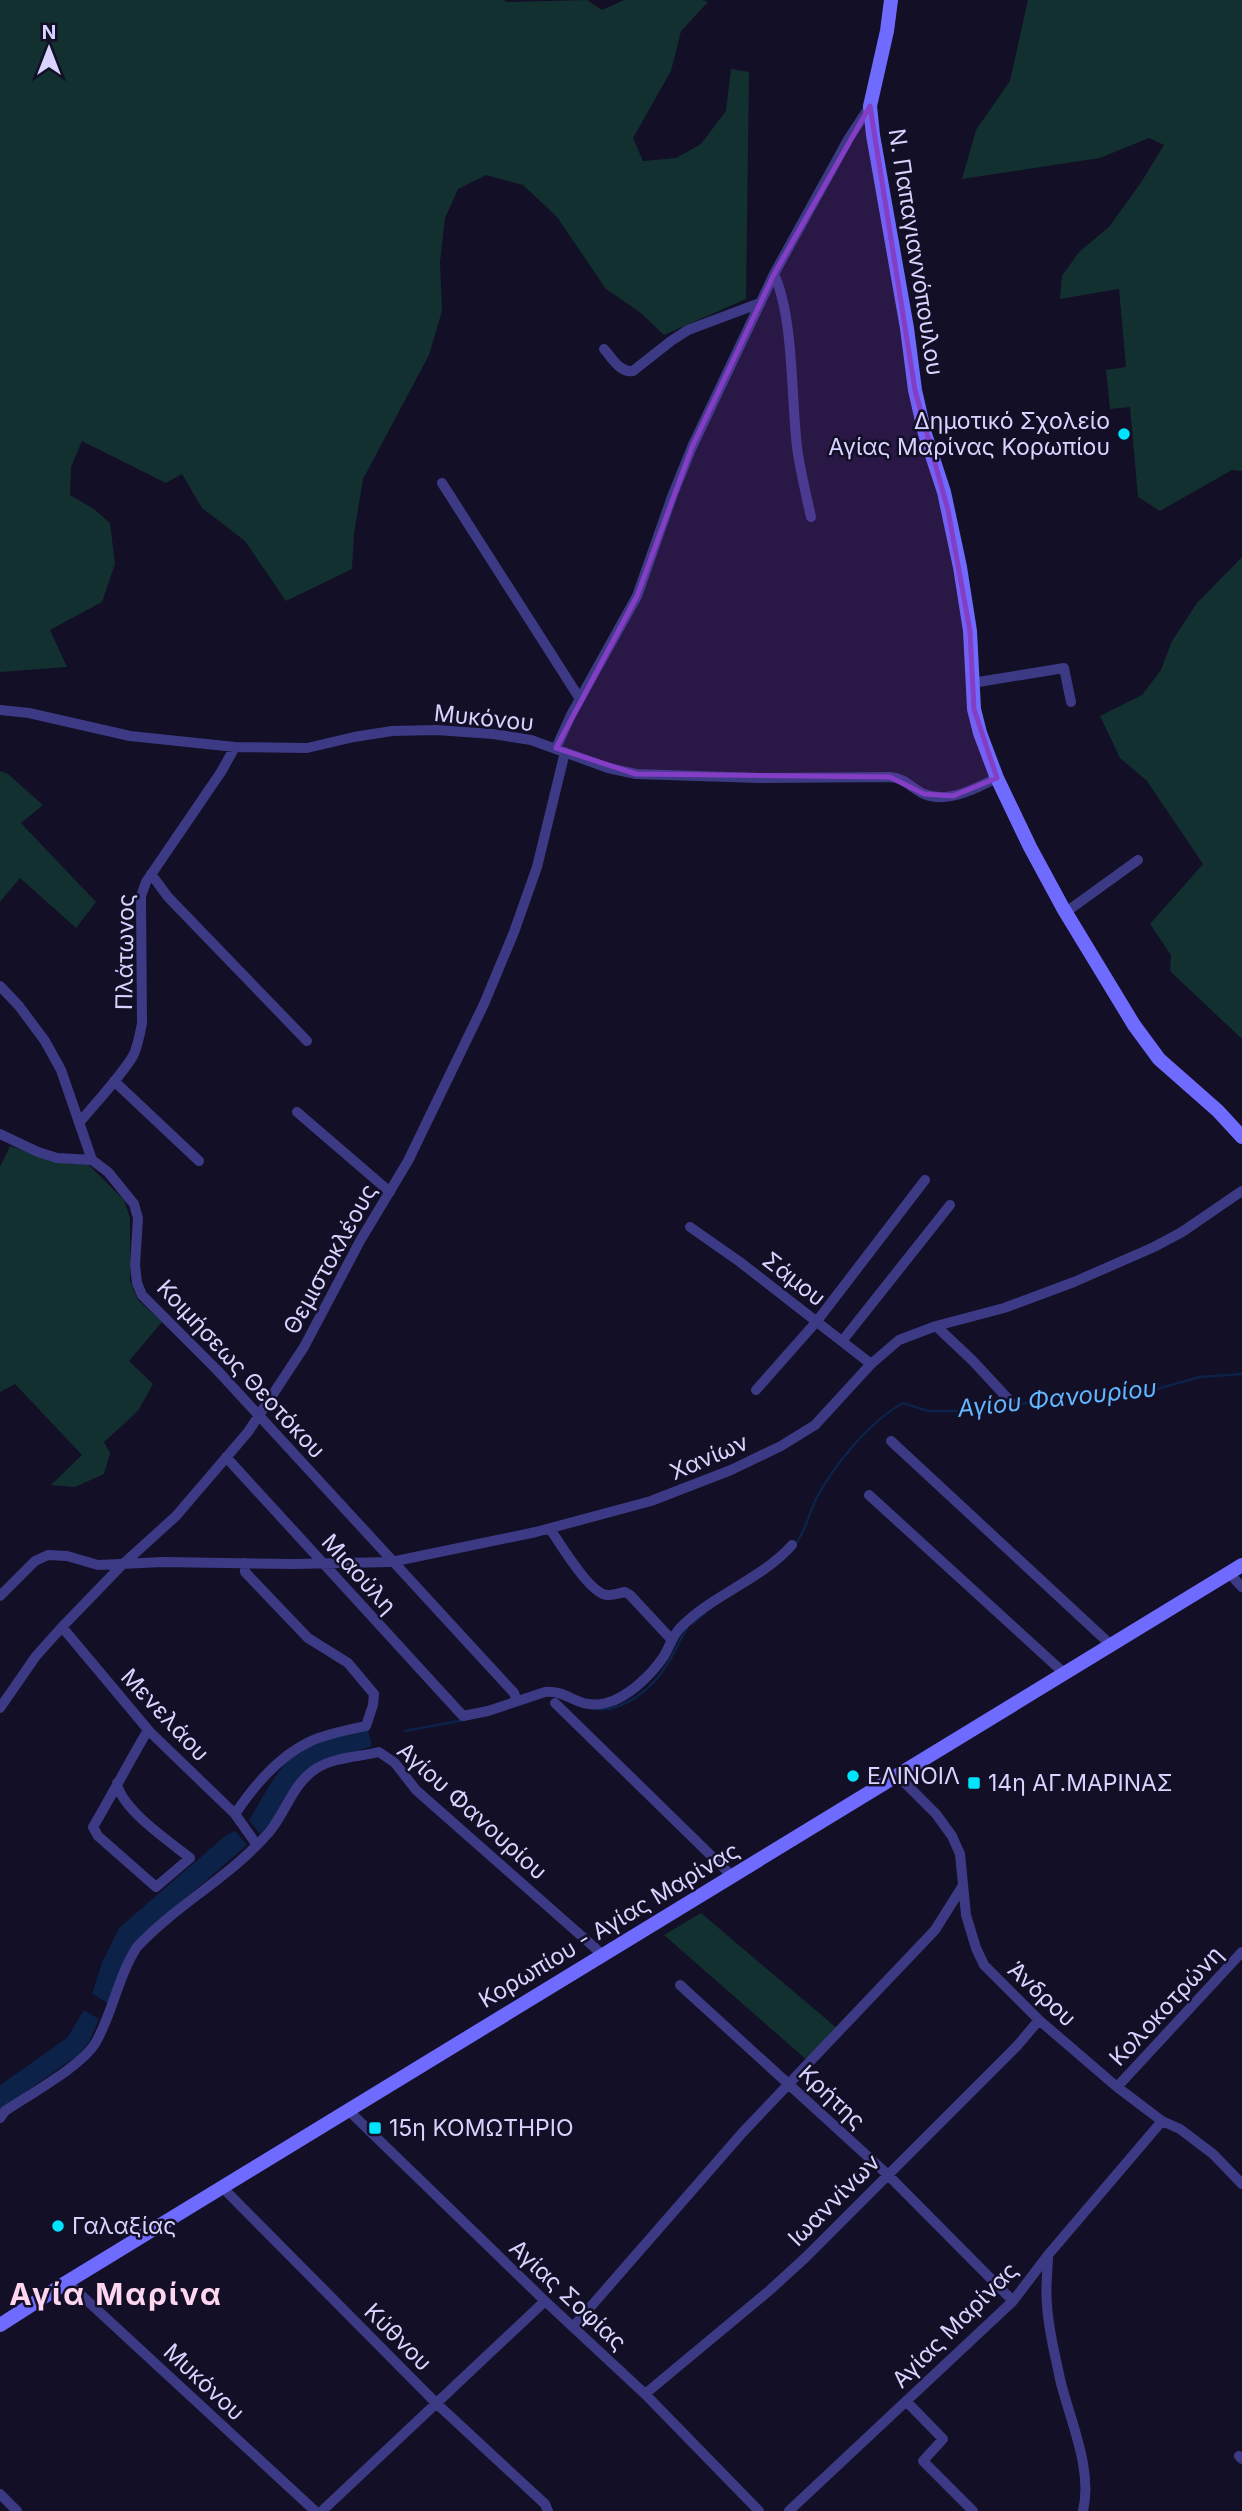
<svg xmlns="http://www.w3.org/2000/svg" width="1242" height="2511" font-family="Inter,sans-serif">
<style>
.green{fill:#12302f}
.water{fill:#0c2248}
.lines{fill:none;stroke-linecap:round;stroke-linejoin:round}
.stream{stroke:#0c2248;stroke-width:2.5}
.street{stroke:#3d3a85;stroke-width:10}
.secondary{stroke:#6f6bff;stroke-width:14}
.marked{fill:#843dc5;fill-opacity:0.2;stroke:#843dc5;stroke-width:5;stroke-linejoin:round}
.poi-dot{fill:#00e5ff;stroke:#130f26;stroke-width:2.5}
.labels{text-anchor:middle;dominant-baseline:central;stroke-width:5;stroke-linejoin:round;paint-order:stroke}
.street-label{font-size:23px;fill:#d9d4ff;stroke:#130f26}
.poi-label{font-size:23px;fill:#d9d4ff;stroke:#130f26;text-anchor:start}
.water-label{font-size:24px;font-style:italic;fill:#62b6ff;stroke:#130f26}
.district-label{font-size:30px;font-weight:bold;letter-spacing:2px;fill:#ffd6f0;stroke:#130f26}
</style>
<rect width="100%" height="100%" fill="#130f26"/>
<path class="green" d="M0,0h503l5,2 79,-2 15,10 22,-10h79l5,2 -27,29 -10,40 -38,67 10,23 33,-3 25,-14 25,-33 5,-42 18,3 -3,227 -82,36 -23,-22 -35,-24 -49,-72 -34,-32 -37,-10 -28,14 -13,29 -5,44 2,49 -13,44 -66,124 -9,55 -2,35 -66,32 -41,-60 -43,-33 -20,-34 -16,9 -84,-42 -11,26 -1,28 24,14 16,14 5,41 -13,38 -52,28 17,37 -67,5z
M1028,0h214v471l-10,-1 -72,41 -22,-14 -8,-90 -20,2 -4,-39 20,-3 -7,-78 -59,10 2,-23 17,-24 30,-25 33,-46 22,-36 -15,-7 -49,20 -138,21 14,-49 34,-49z
M1242,557v482l-72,-68 1,-16 -21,-31 53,-60 -56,-83 -27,-23 -20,-42 42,-21 19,-25 11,-29 25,-38z
M0,771l8,3 35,31 -22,18 75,79 -20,26 -56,-50 -20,24z
M10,1146l54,17 24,1 36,36 6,18v63l8,19 24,22 -33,39 24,23 -15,27 -34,31 6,11 -6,21 -29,13 -24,-2 31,-30 -67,-71 -15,8v-225z
M701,1913l138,117 -31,31 -144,-126z"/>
<path class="water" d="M357,1730h11l4,16 -47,15 -65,73 -11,-14c15,-24 31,-59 56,-73 15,-8 36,-11 52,-17z
M235,1831l12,14 -103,89 -36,69 -16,-9 10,-31 17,-35 106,-92z
M84,2010l15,9 -10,23 -11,13 -78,55v-25l67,-47z"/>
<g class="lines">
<path class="stream" d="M796,1543c10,-13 13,-29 20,-44 18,-34 54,-78 87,-96l25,8h53l120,-21 41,3 58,-16 42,-3
M692,1624l13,-11
M596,1709c29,3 58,-22 72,-46 7,-11 12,-23 19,-35
M405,1731l59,-11"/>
<path class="street" d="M774,274c20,44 17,123 23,173 3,23 9,47 14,70
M604,349c8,9 16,24 29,22l38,-30 17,-11 72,-27
M442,483l138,216
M972,683l92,-15 7,34
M0,710l29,3 101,23 105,11 72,1 47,-11 38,-6 44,-1 57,4 38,6 77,28 28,6 123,4 131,-1c15,1 21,11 34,17 25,10 51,-6 73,-16
M556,748l15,-33 66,-119 36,-102 19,-47 82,-173 75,-136 21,-32
M151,874l17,23 139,144
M1066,912l72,-52
M0,986l19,20 26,35 16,29 31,90 16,12 26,32 4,14 -3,47 2,18 5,12 76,76 296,322 3,8
M114,1081l85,80
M297,1112l93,80
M79,1123c18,-22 39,-43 54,-67 5,-10 7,-22 9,-33l-1,-127 5,-14 75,-110 14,-25
M0,1134l38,18 19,6 35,2
M690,1227l50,35 131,102
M936,1326l37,35 37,40
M843,1340l107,-135
M756,1390l61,-69 108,-141
M891,1441l220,204
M226,1457l237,259 25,-5 57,-19c25,-2 32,18 61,11 22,-5 46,-29 58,-47 6,-10 8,-19 16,-28 33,-34 81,-48 112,-83
M869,1495l195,178
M550,1529c11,16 36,58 53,65 8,3 15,-1 22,-2l5,3 41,44
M1229,1573l13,14
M0,1596l35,-35 13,-6 19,1 31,9 65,-3 131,2 97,-2 145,-30 115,-31 80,-31 50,-24 34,-21 56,-61 28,-24 37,-14 68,-18 70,-26 80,-35 28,-15 60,-41
M62,1627l88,105 85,82 22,31
M555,1703l177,173
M0,1708l36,-52 26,-29 60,-62 54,-49 72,-84 56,-85 56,-106 48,-80 76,-157 30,-72 23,-65 28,-115
M897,1775l39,39 16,22 8,18 6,61 10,33 8,17 55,55 78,67 45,34 18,8 33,25 29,30
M117,1783c4,26 52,58 73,75l-34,29 -58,-51 -5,-9c19,-32 36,-65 55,-97
M235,1814c18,-27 43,-57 74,-72 17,-8 38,-12 57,-16l7,-21 1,-11 -26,-31 -40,-25 -63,-66v-9
M680,1985l207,189 126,127
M1117,2087l125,-135
M348,2110l197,191 100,93 114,117
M0,2118l5,-7c25,-17 77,-45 91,-69 17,-30 22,-66 41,-95 40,-43 95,-71 133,-116 17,-21 23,-48 47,-63 18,-11 42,-11 62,-16l16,11 21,27 187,165
M222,2187l214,216 109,101 3,7
M1048,2255c0,16 -3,33 -1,49 1,25 8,50 13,75 10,42 33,90 23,132
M67,2282l248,229
M573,2327l170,-195 192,-202 27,-43
M645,2394l125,-104 35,-32 212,-212 22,-26
M906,2401l37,38 -20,22 50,50
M1239,2456l3,3
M0,2494l17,17
M322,2511l223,-210
M789,2511l224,-210 35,-46 114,-134"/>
<path class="secondary" d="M891,0l-4,31 -17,75 3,29 34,193 8,62 10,44 19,58 16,75 10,64 4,78 6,24 17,45 33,69 33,61 71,117 25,34 59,52 24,26
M0,2325l67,-43 1175,-717"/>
</g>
<path class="marked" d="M870,106l45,284 33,120 22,121 4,78 23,69 -44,18 -29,-2 -34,-17 -254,-3 -80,-26 81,-152 55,-149 82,-173z"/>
<g class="poi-dot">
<circle cx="1124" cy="434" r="7"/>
<circle cx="853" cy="1776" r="7"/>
<rect x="967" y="1776" width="14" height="14" rx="3.5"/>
<rect x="368" y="2121" width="14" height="14" rx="3.5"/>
<circle cx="58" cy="2226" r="7"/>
</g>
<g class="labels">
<g class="street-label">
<text transform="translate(916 252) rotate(81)">Ν. Παπαγιαννόπουλου</text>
<text transform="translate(484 718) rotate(6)">Μυκόνου</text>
<text transform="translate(125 952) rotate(-89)">Πλάτωνος</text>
<text transform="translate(330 1259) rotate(-61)">Θεμιστοκλέους</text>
<text transform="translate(794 1279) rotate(38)">Σάμου</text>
<text transform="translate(241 1369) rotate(47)">Κοιμήσεως Θεοτόκου</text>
<text transform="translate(709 1457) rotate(-23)">Χανίων</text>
<text transform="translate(359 1574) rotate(48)">Μιαούλη</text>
<text transform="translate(165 1715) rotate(47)">Μενελάου</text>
<text transform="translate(472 1811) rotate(42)">Αγίου Φανουρίου</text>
<text transform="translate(609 1925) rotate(-31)">Κορωπίου - Αγίας Μαρίνας</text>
<text transform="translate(1042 1994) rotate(43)">Άνδρου</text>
<text transform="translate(1166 2006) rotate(-47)">Κολοκοτρώνη</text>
<text transform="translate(832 2097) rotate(43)">Κρήτης</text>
<text transform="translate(834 2200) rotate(-45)">Ιωαννίνων</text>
<text transform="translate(568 2295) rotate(43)">Αγίας Σοφίας</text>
<text transform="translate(955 2325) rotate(-45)">Αγίας Μαρίνας</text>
<text transform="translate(398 2337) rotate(45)">Κύθνου</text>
<text transform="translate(204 2382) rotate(43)">Μυκόνου</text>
</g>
<g class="poi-label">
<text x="1110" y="421" text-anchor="end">Δημοτικό Σχολείο<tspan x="1110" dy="26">Αγίας Μαρίνας Κορωπίου</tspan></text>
<text x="867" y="1776">ΕΛΙΝΟΙΛ</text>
<text x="988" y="1783">14η ΑΓ.ΜΑΡΙΝΑΣ</text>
<text x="389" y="2128">15η ΚΟΜΩΤΗΡΙΟ</text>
<text x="72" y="2226">Γαλαξίας</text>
</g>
<g class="water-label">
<text transform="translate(1057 1398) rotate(-6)">Αγίου Φανουρίου</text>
</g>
<g class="district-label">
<text x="116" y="2294">Αγία Μαρίνα</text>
</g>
</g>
<g transform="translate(49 49)" stroke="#130f26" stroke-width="5" paint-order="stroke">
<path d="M0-5L12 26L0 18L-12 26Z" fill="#d9d4ff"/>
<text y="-10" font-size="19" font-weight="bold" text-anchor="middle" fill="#d9d4ff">N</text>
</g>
</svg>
